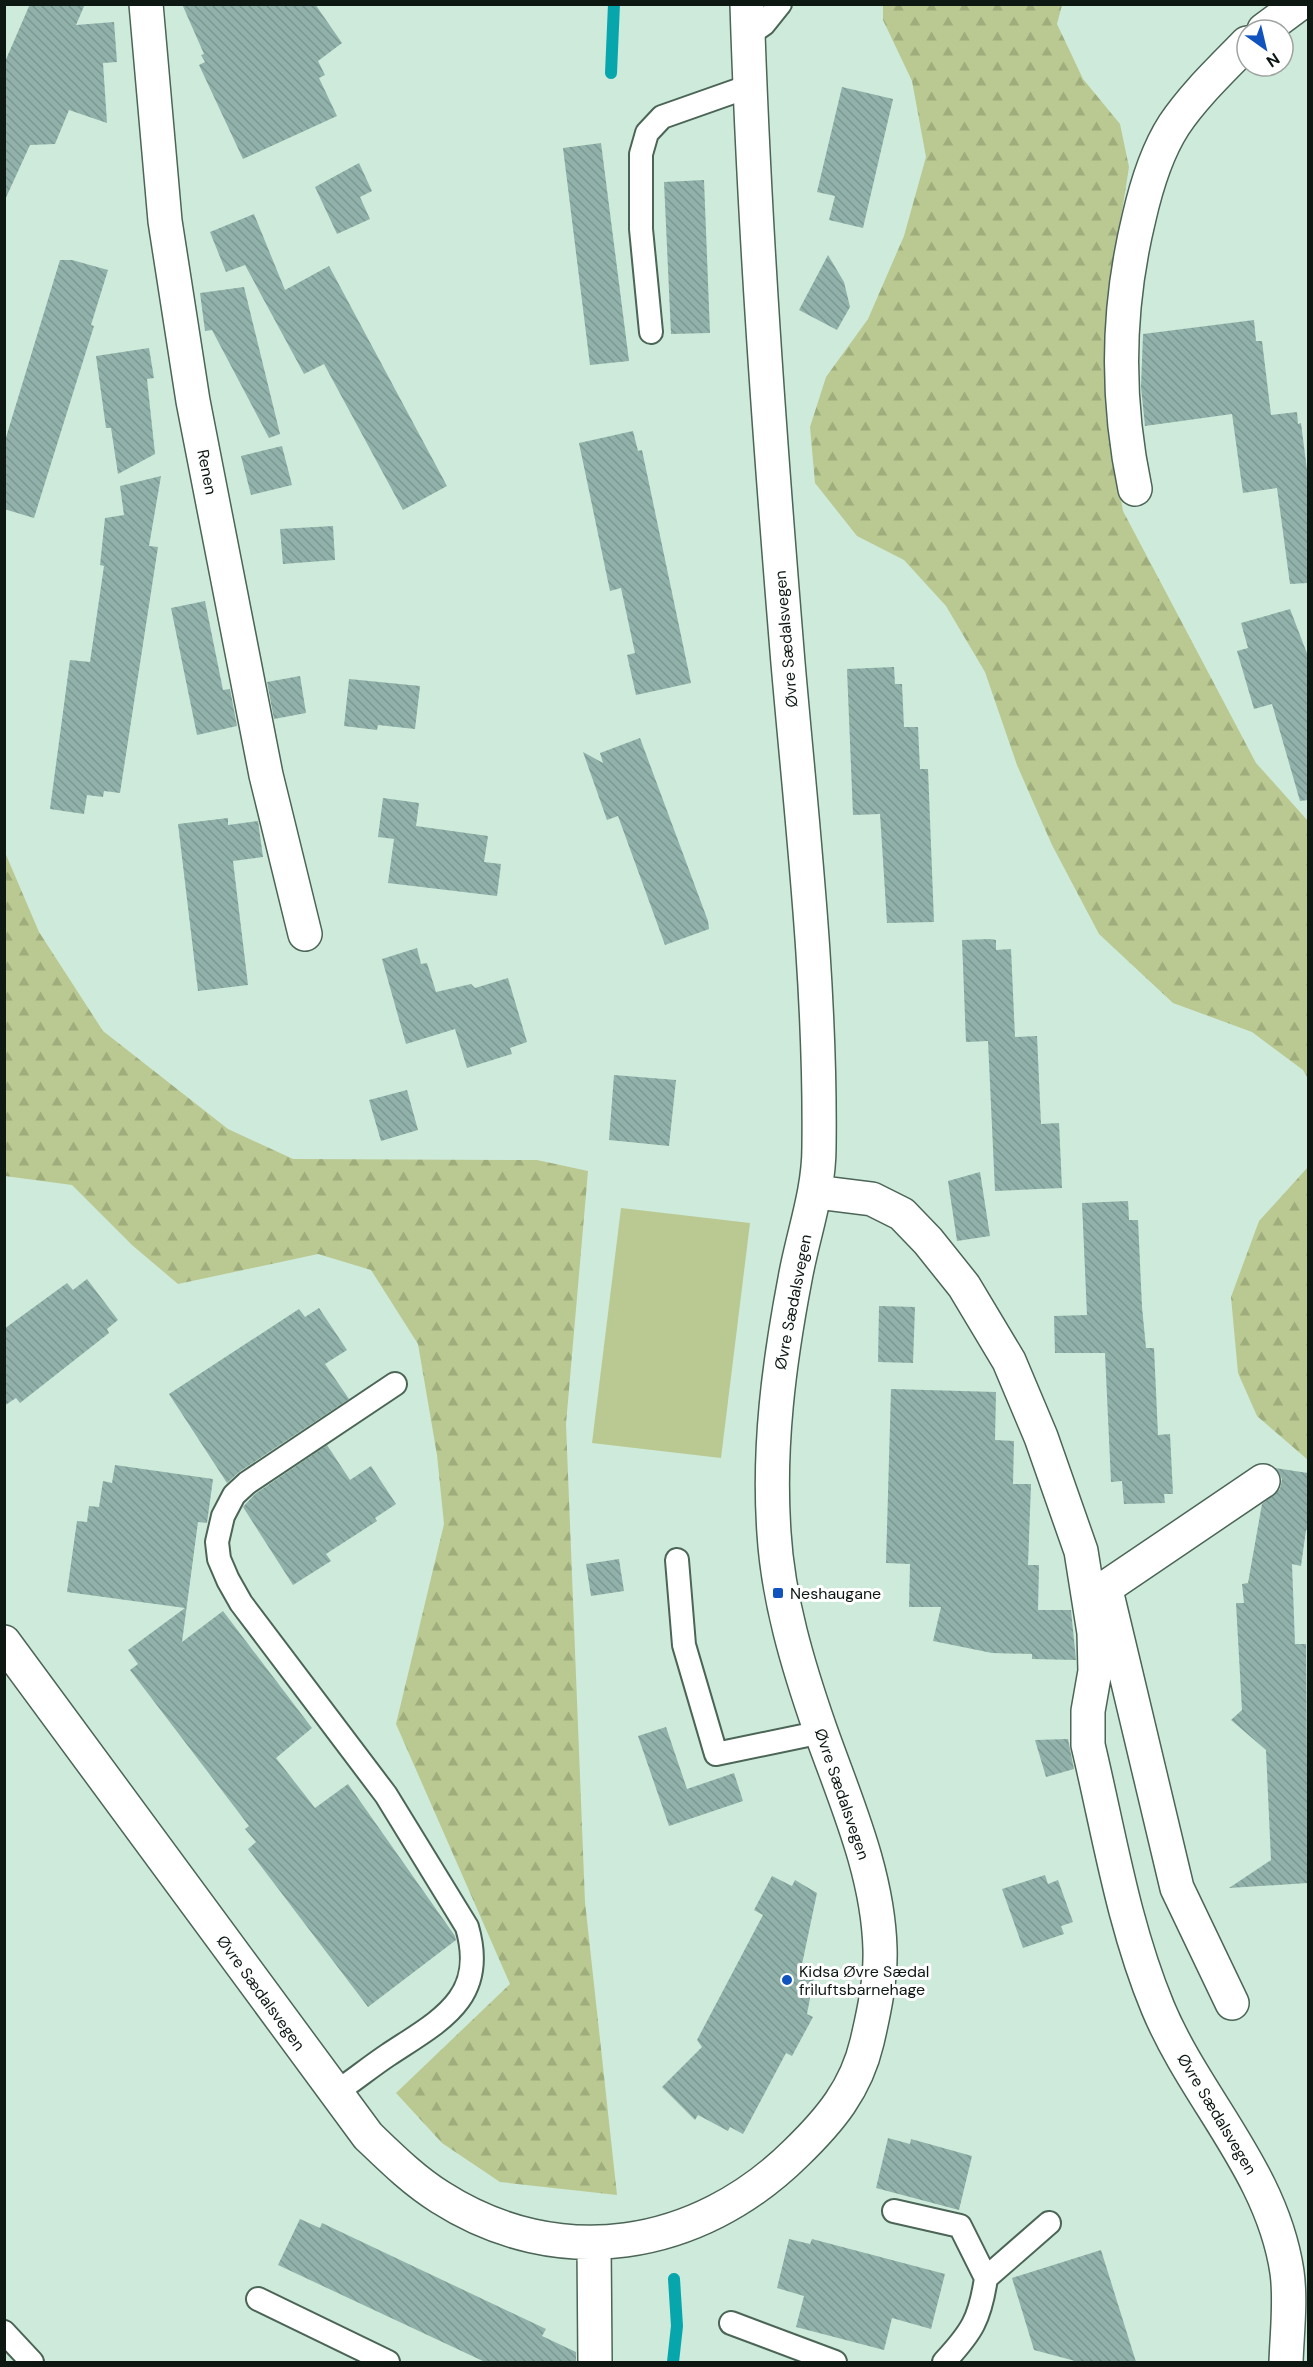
<svg xmlns="http://www.w3.org/2000/svg" width="1313" height="2367" font-family="'DM Sans',sans-serif">
<style>
.forest{fill:url(#forest-firs)}
.park{fill:#bac991}
.lines{fill:none;stroke-linecap:round;stroke-linejoin:round}
.stream{stroke:#07a6ad;stroke-width:12}
.building{fill:url(#building-back-hatch)}
.lane-casing{stroke:#4b6557;stroke-width:26}
.street-casing{stroke:#4b6557;stroke-width:36}
.lane{stroke:#fff;stroke-width:22}
.street{stroke:#fff;stroke-width:33}
.poi-dot{fill:#1053be;stroke:#fff;stroke-width:2}
.labels{text-anchor:middle;dominant-baseline:central;stroke-width:6;stroke-linejoin:round;paint-order:stroke}
.street-label{font-size:16px;fill:#0e1813;stroke:#fff}
.poi-label{font-size:16px;fill:#0e1813;stroke:#fff;text-anchor:start}
</style>
<defs>
<pattern id="forest-firs" width="22" height="20" patternUnits="userSpaceOnUse" patternTransform="scale(1.5)"><rect width="22" height="20" fill="#bac991"/><path d="M5 1l3.5 6h-7zM16 11l3.5 6h-7z" fill="#9fac7c"/></pattern>
<pattern id="building-back-hatch" width="6" height="6" patternUnits="userSpaceOnUse" patternTransform="scale(1.5)"><rect width="6" height="6" fill="#91b2aa"/><path d="M-1 5l2 2M0 0l6 6M5-1l2 2" fill="none" stroke="#7c9891"/></pattern>
</defs>
<rect width="100%" height="100%" fill="#ceeada"/>
<path class="forest" d="M883,5h179l-5,19 26,55 37,45 9,43 -19,121 -4,130 17,93 133,252 52,58v258l-5,-9 -51,-38 -79,-29 -74,-69 -47,-89 -35,-80 -32,-93 -39,-66 -42,-46 -47,-24 -42,-53 -5,-56 16,-50 42,-58 36,-83 22,-79 -14,-76 -29,-61z
M4,850l35,82 64,99 125,98 65,30 244,1 51,11 -22,253 19,478 32,293 -117,-13 -58,-39 -46,-50 114,-109 -114,-260 48,-200 -7,-69 -19,-111 -47,-74 -53,-16 -140,30 -46,-39 -60,-60 -67,-9z
M1308,1167v293l-51,-44 -19,-43 -7,-76 28,-76z"/>
<path class="park" d="M621,1208l129,15 -29,235 -129,-15z"/>
<g class="lines">
<path class="stream" d="M611,73l3,-69
M673,2362l4,-36 -3,-47"/>
</g>
<path class="building" d="M30,4h55l-9,21 38,-3 3,40 -14,1 4,60 -38,-13 -14,34 -25,1 -26,57v-138z
M182,4h133l27,39 -24,18 7,14 -6,3 18,38 -94,43 -44,-94 6,-3 -4,-7 3,-1z
M842,87l51,12 -30,129 -34,-8 6,-24 -18,-4z
M601,143l28,218 -39,4 -27,-217z
M359,163l13,28 -12,6 10,22 -33,15 -22,-47z
M704,180l6,153 -39,1 -7,-152z
M254,214l31,76 44,-24 118,220 -44,24 -79,-146 -20,10 -59,-109 -19,7 -16,-40z
M828,255l16,27 6,25 -13,23 -38,-20z
M60,260h12l36,10 -17,55 3,1 -60,192 -30,-9v-65z
M244,287l36,147 -11,4 -57,-108 -7,1 -5,-38z
M1254,320l2,21h6l9,74 26,-3 1,12 3,-1 7,55v105l-18,1 -13,-96 -34,5 -11,-79 -87,12 -4,-39 2,-53z
M149,348l5,30 -7,1 8,75 -37,20 -7,-46h-5l-10,-72z
M633,431l5,20 4,-1 49,233 -55,12 -9,-40 8,-2 -14,-65 -11,3 -31,-148z
M282,446l10,39 -41,10 -10,-39z
M161,476l-12,70 9,1 -38,246 -16,-2 -1,6 -16,-2 -3,19 -34,-5 20,-149 20,2 14,-96 -4,-1 5,-47 19,-3 -4,-29z
M333,526l2,34 -52,4 -3,-35z
M205,601l18,89 7,-1 7,37 -40,9 -26,-127z
M1290,609l18,47v144l-8,1 -28,-97 -18,5 -17,-58 11,-3 -7,-25z
M894,667l1,17h7l2,43h14l2,42h8l6,153 -47,1 -7,-109 -27,1 -6,-146z
M300,676l6,37 -32,6 -7,-37z
M349,679l71,7 -5,43 -37,-4 -1,5 -33,-4z
M640,738l68,183 1,8 -44,16 -47,-129 -11,4 -24,-68 20,11 -3,-10z
M383,798l36,5 -3,23 72,10 -4,26 17,2 -4,32 -109,-13 6,-44 -16,-2z
M228,818v7l30,-4 5,36 -30,4 15,124 -50,6 -20,-167z
M990,939l6,1v10l15,-1 4,88 22,-1 4,88 18,-1 3,65 -67,3 -7,-150 -22,1 -4,-102z
M417,948l4,16 6,-1 9,29 35,-8 4,4 33,-10 19,64 -17,6 2,6 -45,14 -12,-39 -49,15 -24,-85z
M614,1075l62,5 -7,66 -60,-6z
M407,1090l11,40 -37,11 -12,-41z
M980,1172l10,64 -33,5 -9,-60z
M1128,1201l1,19h9l4,87 4,41h8l4,87 12,-1 3,60h-9l1,9 -41,1 -2,-23 -11,1 -6,-129h-50l-1,-37 33,-1 -5,-112z
M87,1279l31,41 -11,9 2,4 -89,70 -4,-5 -12,8v-77l63,-46 6,7z
M879,1306l36,1 -2,56 -35,-1z
M319,1308l28,42 -22,14 24,35 -110,73 -12,11 -58,-89 130,-85 6,8z
M891,1389l105,3 -1,48 19,1 -1,43h18l-3,81h11l-1,45h33l5,50 -44,-1v-5l-40,-1 -59,-12 8,-34h-32l1,-43 -24,-1z
M327,1445l23,35 21,-14 25,38 -21,14 2,3 -51,33 5,7 -38,24 -50,-78 12,-13z
M115,1465l98,14 -6,44 -9,-1 -16,120 41,-31 89,117 -36,30 39,50 33,-24 107,152 1,4 -88,67 -120,-158 8,-7 -11,-13 4,-3 -119,-156 8,-6 -10,-14 57,-42 -118,-16 10,-71 10,1 2,-16 10,1 4,-26 9,2z
M1275,1468l33,5v57h-2l-5,36 -9,-2 3,80h11l2,239 -79,5 42,-28 -5,-110 -35,-30 11,-10 -6,-107h8l-2,-19 6,-1 14,-79 18,-15 2,-10z
M619,1559l5,32 -33,5 -5,-32z
M666,1727l21,62 47,-16 9,28 -74,25 -31,-90z
M1068,1739l6,30 -28,8 -11,-37z
M1045,1875l3,9 10,-4 15,42 -12,4 3,8 -41,14 -21,-59z
M772,1876l20,10 3,-6 22,13 -16,76 14,3 -8,42 6,3 -21,39 -6,-3 -43,81 -13,-7 -2,4 -30,-16 -3,5 -33,-33 40,-40 -5,-7 66,-125 -9,-5z
M888,2138l22,6 1,-5 61,17 -13,54 -83,-22z
M300,2219l20,9 2,-5 224,106 -4,7 34,16v10h-91l-207,-97z
M789,2239l21,5 2,-5 133,35 -14,55 -39,-11 -8,32 -88,-23 8,-31 -27,-8z
M1101,2250l35,112h-57l-45,-12 -22,-72z"/>
<g class="lines">
<defs>
<path id="lane" d="M748,35l16,-11 16,-20
M651,332l-10,-103v-75l6,-21 15,-16 88,-31
M677,1560l7,85 32,109 106,-22
M335,2093c18,-12 35,-26 53,-38 51,-34 100,-56 79,-128l-81,-132 -145,-192 -13,-23 -9,-21 -2,-17 6,-26 11,-21 13,-12 148,-99
M894,2211l66,15 26,52
M258,2299l130,63
M731,2323l104,39
M4,2332l28,30
M944,2362c28,-30 36,-43 42,-84l63,-55"/>
<path id="street" d="M146,4l19,217 28,180 73,374 39,159
M1264,30l35,-26
M1135,489c-19,-90 -18,-181 4,-271 7,-31 17,-65 35,-93 20,-30 48,-56 73,-82
M816,1192l56,7 30,15 26,27 36,45 45,75 32,76 40,114 13,82 1,38 -7,40v34c21,88 35,179 70,263 38,91 114,163 129,264 4,29 0,61 -1,90
M1105,1588l158,-107
M1106,1590l71,298 55,115
M4,1642l364,494c23,22 45,44 72,61 119,76 258,53 356,-44 34,-33 60,-64 71,-111 7,-30 14,-63 13,-93 -2,-77 -35,-149 -60,-220 -22,-63 -42,-130 -46,-196 -6,-86 5,-170 21,-254 8,-45 24,-86 24,-132 2,-162 -17,-324 -31,-484 -18,-219 -34,-438 -41,-659
M594,2244l1,118"/>
</defs>
<use href="#lane" class="lane-casing"/>
<use href="#street" class="street-casing"/>
<use href="#lane" class="lane"/>
<use href="#street" class="street"/>
</g>
<g class="poi-dot">
<rect x="772" y="1587" width="12" height="12" rx="3"/>
<circle cx="787" cy="1980" r="6"/>
</g>
<g class="labels">
<g class="street-label">
<text transform="translate(207 472) rotate(79)">Renen</text>
<text transform="translate(786 639) rotate(-95)">Øvre Sædalsvegen</text>
<text transform="translate(793 1302) rotate(-79)">Øvre Sædalsvegen</text>
<text transform="translate(842 1794) rotate(71)">Øvre Sædalsvegen</text>
<text transform="translate(261 1993) rotate(54)">Øvre Sædalsvegen</text>
<text transform="translate(1217 2114) rotate(59)">Øvre Sædalsvegen</text>
</g>
<g class="poi-label">
<text x="790" y="1593">Neshaugane</text>
<text x="799" y="1971">Kidsa Øvre Sædal<tspan x="799" dy="18">friluftsbarnehage</tspan></text>
</g>
</g>
<rect width="1313" height="2367" fill="none" stroke="#0e1813" stroke-width="12"/>
<g transform="translate(1265 48) rotate(146)"><circle r="28" fill="#ffffff" stroke="#9fa3a1" stroke-width="1.5"/>
<path d="M0-4.5L10 22L0 15L-10 22Z" fill="#1053be"/>
<text y="-9" font-size="16" font-weight="bold" text-anchor="middle" fill="#0e1813">N</text>
</g>
</svg>
